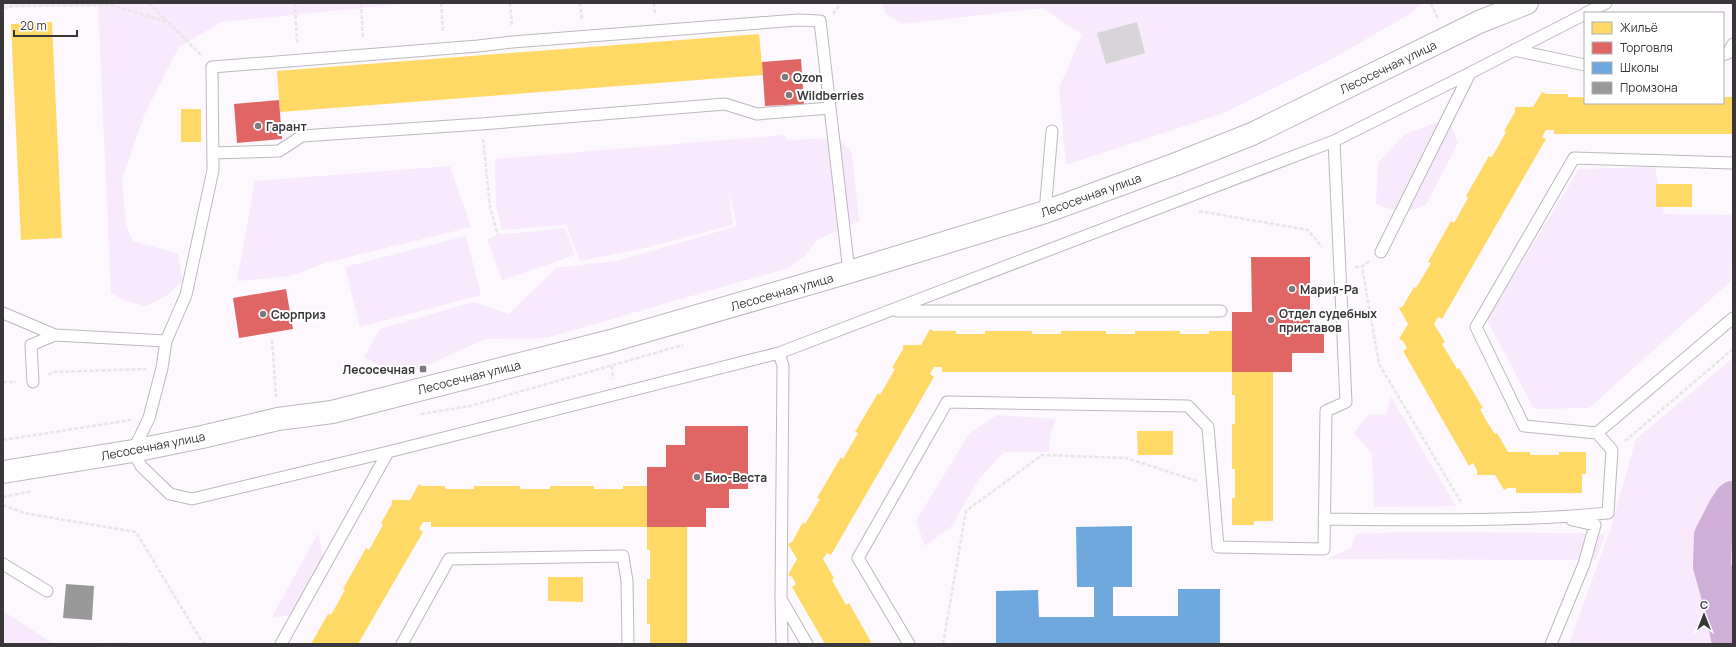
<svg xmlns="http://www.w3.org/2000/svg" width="1736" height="647" font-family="Manrope,sans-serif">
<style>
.green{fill:#f8e9fc}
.homes{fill:#ffd966}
.shops{fill:#e06666}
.schools{fill:#6fa8dc}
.industry{fill:#999}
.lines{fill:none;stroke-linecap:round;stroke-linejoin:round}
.river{stroke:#cfaed8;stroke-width:38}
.building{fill:#d8d5d9}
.service-casing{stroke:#bcb8bd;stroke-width:13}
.tertiary-casing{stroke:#bcb8bd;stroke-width:24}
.path{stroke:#e7e5e7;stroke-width:2.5;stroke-dasharray:4 2;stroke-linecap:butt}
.service{stroke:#fffeff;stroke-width:11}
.tertiary{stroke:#fffeff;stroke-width:22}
.poi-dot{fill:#7d7a7e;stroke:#fff;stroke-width:1.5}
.labels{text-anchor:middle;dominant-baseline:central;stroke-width:4;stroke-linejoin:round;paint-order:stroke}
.street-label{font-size:12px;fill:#39363a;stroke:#fff}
.poi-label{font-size:12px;font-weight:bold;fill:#39363a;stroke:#fff;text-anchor:start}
</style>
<rect width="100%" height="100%" fill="#fcf8fd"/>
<path class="green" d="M3,3h408l-190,19 -42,25 -34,66 -23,66 4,46 7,16 45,13 5,27 -17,15 -20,10 -20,-5 -15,-8 -13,-287 -95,1z
M882,3h541l-17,13 -74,43 -108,54 -158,52 -7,-77 23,-53 -39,-27 -141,16 -17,-11z
M1435,123l17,4 6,16 -32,62c-22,9 -28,7 -50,-1l2,-41 27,-29z
M784,135l4,5 51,-2 13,15 7,68 -42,19 -12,16 -17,12 -242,70 -61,1 -83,38 -38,-20 16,-28 94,-27 35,12 47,-46 61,-7 120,-35 -9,-38 5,37 -89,23 -64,13 -14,-36 -64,5 -6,-24 -1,-47z
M450,166l21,61 -146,36 -35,13 -53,5 18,-100z
M1655,167l9,47 69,1 -2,66 -142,127 -55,1 -47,-89 92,-151z
M565,228l10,27 -73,25 -15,-41 11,-4z
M466,236l15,59 -121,32 -15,-60z
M1733,358v286h-164l41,-114 26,-91z
M1391,397l65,109 -82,1 -2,-53 -18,-21 14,-19 18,1z
M997,415l59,4 -6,16 -1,17h-45l-26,28 -26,46 -27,20 -9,-25 53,-87z
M1408,532l171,1 26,2 -9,25 -269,-1 24,-11 5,-14z
M318,533l7,29 -27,53 -26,2z
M3,611l51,33 73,-2 3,2h-127z"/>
<path class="homes" d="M52,22l10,216 -41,2 -10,-216z
M759,34l4,41 -483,37 -3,-41z
M1542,92l4,2h22v3h17v6h138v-6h10v37h-179v-4h-8l-4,7 4,2 -104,180 -4,-2 -4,7 11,18 -3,2 8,13 7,12 2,-1 24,40 -3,1 7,13 8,12 2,-1 11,19h22v3h29v-3h27v22h-4v19h-66v-5h-8l-4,2 -9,-15h-18v-5l-4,-7 -4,3 -66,-115 4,-3 -4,-7 -4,-2 9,-15 -9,-16 4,-2 11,-19 2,1 15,-25 -3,-1 23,-41 3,2 14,-25 -2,-2 23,-40 3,1 14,-25 -2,-1 11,-19v-5h18z
M181,109h20v33h-20z
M1656,184h36v23h-36z
M930,329l4,2h22v3h29v-3h47v3h29v-3h45v3h29v-3h45v3h29v-3h23v41h-290v-5h-8l-4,7 4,3 -103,178 -4,-2 -4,6 11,19 -2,2 14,25 3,-2 22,39 -2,2h-44l-33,-57 4,-3 -4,-7 -4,-2 9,-16 -9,-15 4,-2 11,-20 2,2 15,-25 -3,-1 24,-41 2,2 15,-26 -3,-1 23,-39 2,2 15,-26 -3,-1 11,-19v-4h18z
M1232,372h41v149h-19v4h-22v-27h3v-29h-3v-45h3v-29h-3z
M1137,431h36v24h-35z
M419,484l3,2h23v3h29v-3h46v3h30v-3h44v3h29v-3h24v41h40v117h-37v-20h-3v-45h3v-29h-3v-23h-216v-5h-8l-4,7 4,3 -65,112h-47l17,-30 3,1 14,-25 -2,-1 23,-41 3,2 14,-25 -2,-2 11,-19v-4h18z
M548,577h35v25l-35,-1z"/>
<path class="shops" d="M801,59l3,45 -39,2 -3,-44z
M279,100l3,39 -45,4 -3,-39z
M1251,257h59v71h14v25h-32v19h-60v-60h20z
M286,289l7,40 -54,9 -6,-40z
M685,426h63v63h-19v19h-23v19h-59v-60h19v-22h19z"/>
<path class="schools" d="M1132,526v61h-19v29h65v-27h42v55h-224v-53l42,-1 1,27h55v-30h-17l-1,-60z"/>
<path class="industry" d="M66,584l28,2 -2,34 -29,-2z"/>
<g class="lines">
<path class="river" d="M1731,644l-6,-32 -13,-46 1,-30 14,-27 6,-9"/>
</g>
<path class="building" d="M1137,22l8,31 -39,11 -9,-31z"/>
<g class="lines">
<defs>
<path id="service" d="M1586,13l20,-10
M1514,50l71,15
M1723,55l5,-2 5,-9
M213,153l66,-2 23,-15 179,-12 244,-20 32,10 73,-6
M1045,212l7,-81
M1381,252l89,-179
M897,311h324
M3,313l52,22 111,6 -4,27 -13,50 -16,33 8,15 29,28 22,5 196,-47 391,-99 555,-212 136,-68 115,-59
M166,341l20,-46 27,-125 -1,-103 266,-21 34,-4 286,-22 22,1 29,251
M779,353l4,13 -2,233 1,45
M33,382l-2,-37 24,-10
M1597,433l-73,-7 -48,-99 98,-169 159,5
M1324,519c95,1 190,3 284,-6l4,-63 -15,-17 136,-115
M3,564l44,27
M781,599l26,45
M281,644l107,-192
M402,644l47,-85 174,-3 4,25 1,63
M909,644l-51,-86 89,-156 241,4 20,21 10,120 106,2 2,-138 20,-9 -12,-261
M1551,644l33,-80 11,-39 -23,-5"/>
<path id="tertiary" d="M3,472l130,-21 69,-14 76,-18 54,-7 279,-71 238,-69 196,-60 131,-48 76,-30 227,-112 48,-19"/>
</defs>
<use href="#service" class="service-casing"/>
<use href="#tertiary" class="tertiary-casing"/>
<path class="path" d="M149,3l18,18
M295,3l2,41
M361,3l2,36
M441,3l2,30
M510,3l2,24
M580,3l2,18
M654,3l1,12
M1431,3l7,16
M3,8l11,-2 97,-1 57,17 33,33
M833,14l8,-11
M483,139l7,68 8,28
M1199,211l109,19 14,17
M1369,261l-7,6 17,97 83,140
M1355,267h7
M272,340l4,57
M612,366l1,13
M48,375l6,-3 92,-3
M3,382h13
M421,414l49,-8 213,-61
M3,440l128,-20
M1625,441l108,-92
M3,497l29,-6
M3,505l21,8 112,19 65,108 5,4
M943,644l23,-133 76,-56 84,3 71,23"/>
<use href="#service" class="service"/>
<use href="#tertiary" class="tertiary"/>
</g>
<g class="poi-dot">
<circle cx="785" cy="77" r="4"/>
<circle cx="789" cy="95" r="4"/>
<circle cx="258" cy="126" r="4"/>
<circle cx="1292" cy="289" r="4"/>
<circle cx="263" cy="314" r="4"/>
<circle cx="1271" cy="320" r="4"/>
<rect x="419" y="365" width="8" height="8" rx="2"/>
<circle cx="697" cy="477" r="4"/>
</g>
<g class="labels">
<g class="street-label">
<text transform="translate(1388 67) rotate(-26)">Лесосечная улица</text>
<text transform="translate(1091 195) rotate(-20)">Лесосечная улица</text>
<text transform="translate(782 292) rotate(-16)">Лесосечная улица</text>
<text transform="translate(469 377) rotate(-14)">Лесосечная улица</text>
<text transform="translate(153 446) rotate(-11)">Лесосечная улица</text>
</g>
<g class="poi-label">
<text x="793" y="77">Ozon</text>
<text x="797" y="95">Wildberries</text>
<text x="266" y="126">Гарант</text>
<text x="1300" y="289">Мария-Ра</text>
<text x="1279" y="313">Отдел судебных<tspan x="1279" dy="14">приставов</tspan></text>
<text x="271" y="314">Сюрприз</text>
<text x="415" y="369" text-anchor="end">Лесосечная</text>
<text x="705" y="477">Био-Веста</text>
</g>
</g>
<rect width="1736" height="647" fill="none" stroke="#39363a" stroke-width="8"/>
<rect x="1584" y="12" width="140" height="92" fill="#ffffff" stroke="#b0afb0"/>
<rect x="1592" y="22" width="20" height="12" fill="#ffd966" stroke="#b0afb0"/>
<text x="1620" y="32" font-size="12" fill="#39363a">Жильё</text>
<rect x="1592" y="42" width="20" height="12" fill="#e06666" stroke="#b0afb0"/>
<text x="1620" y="52" font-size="12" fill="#39363a">Торговля</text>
<rect x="1592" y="62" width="20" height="12" fill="#6fa8dc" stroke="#b0afb0"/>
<text x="1620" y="72" font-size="12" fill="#39363a">Школы</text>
<rect x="1592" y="82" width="20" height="12" fill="#999999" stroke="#b0afb0"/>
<text x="1620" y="92" font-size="12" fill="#39363a">Промзона</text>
<g transform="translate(1704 615)" stroke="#ffffff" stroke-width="3" paint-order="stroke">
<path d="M0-3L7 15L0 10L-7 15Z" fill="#39363a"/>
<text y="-6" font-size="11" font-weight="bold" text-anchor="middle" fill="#39363a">С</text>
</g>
<path d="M14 30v6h63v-6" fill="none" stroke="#39363a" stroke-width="2"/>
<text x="20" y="30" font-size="12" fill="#39363a" stroke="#ffffff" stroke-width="3" paint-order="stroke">20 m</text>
</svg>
